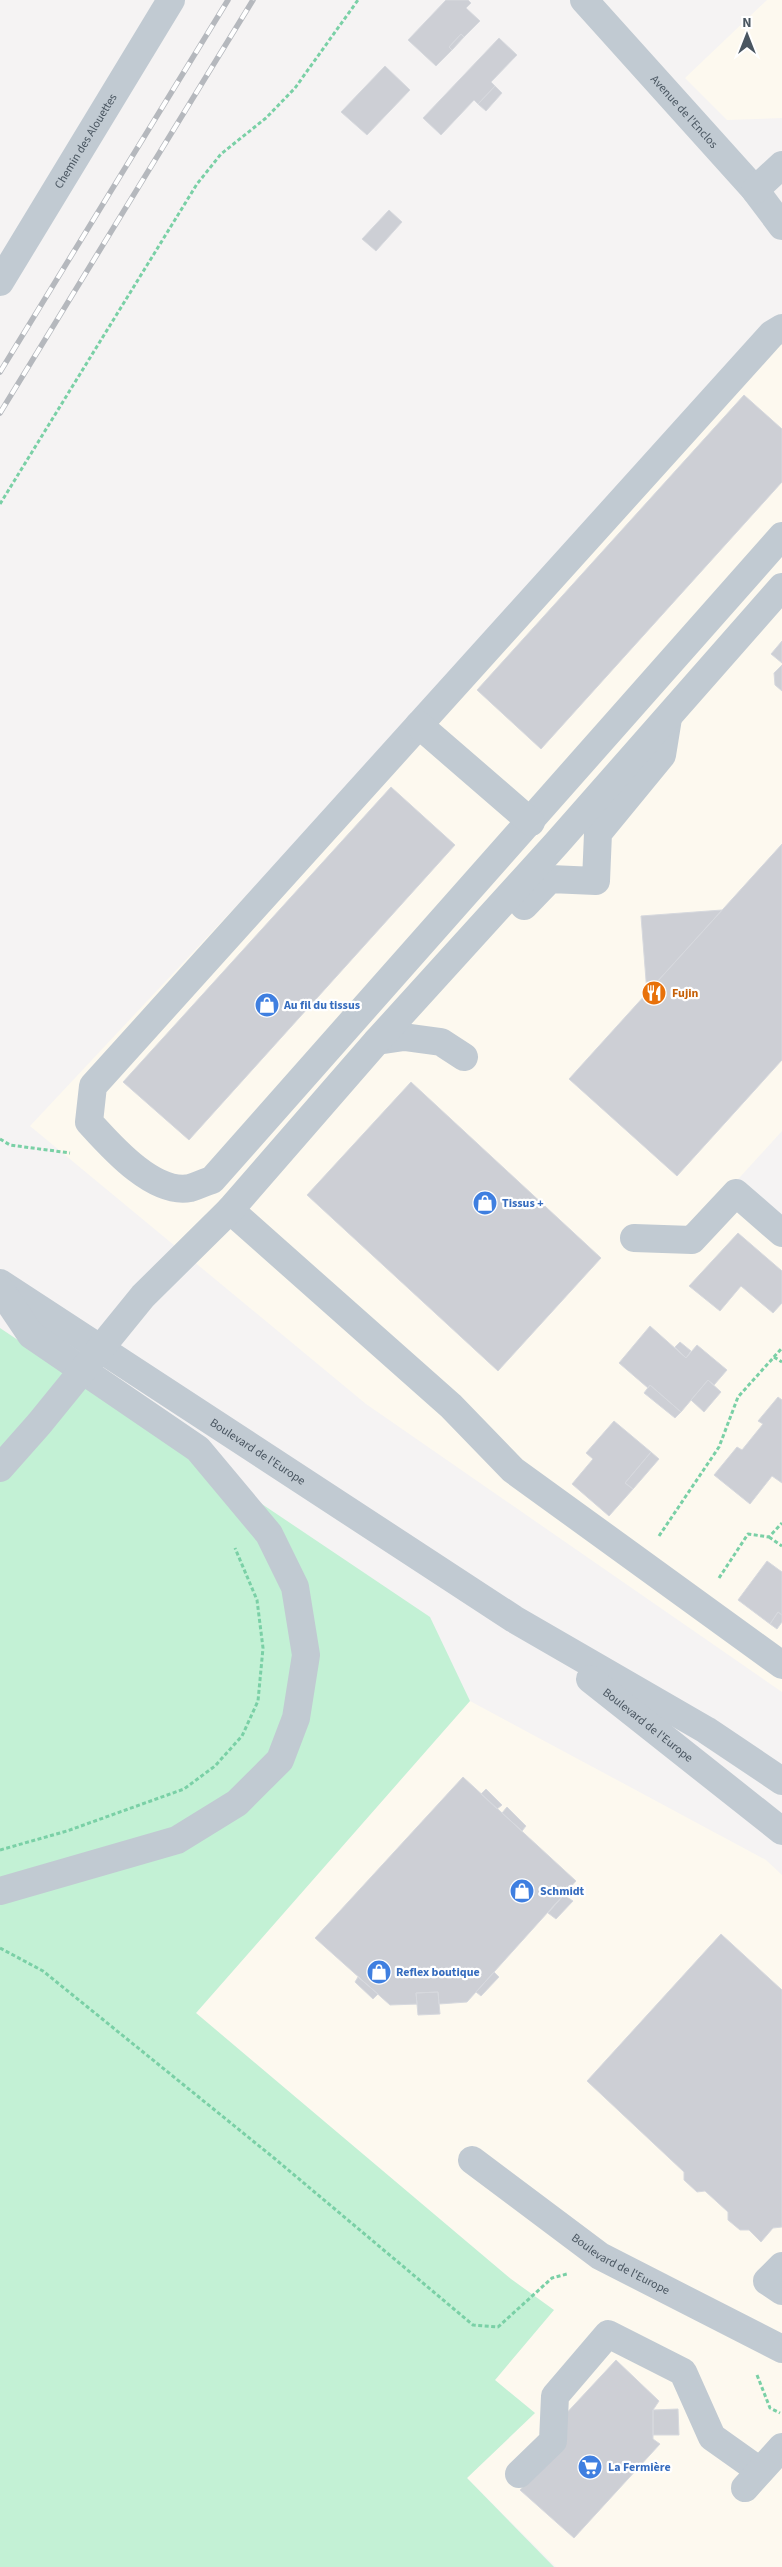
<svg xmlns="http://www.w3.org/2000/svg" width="782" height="2567" font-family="'Source Sans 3',sans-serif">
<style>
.commercial{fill:#fdf9ef}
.green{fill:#c3f1d5}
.building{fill:#cdcfd5;stroke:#d7d9de}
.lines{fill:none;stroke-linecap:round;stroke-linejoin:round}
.path{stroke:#7ad0a6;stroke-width:3;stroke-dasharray:4 2.5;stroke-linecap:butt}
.minor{stroke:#c1cad2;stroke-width:28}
.rail-casing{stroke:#b5b8bd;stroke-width:5.5}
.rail{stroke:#fff;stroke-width:4;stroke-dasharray:11;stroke-linecap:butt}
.labels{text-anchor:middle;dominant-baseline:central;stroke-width:4.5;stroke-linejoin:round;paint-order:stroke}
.street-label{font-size:12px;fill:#4a5661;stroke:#fff}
.food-label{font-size:12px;font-weight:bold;fill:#c56008;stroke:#fff;text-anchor:start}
.shop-label{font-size:12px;font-weight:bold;fill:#366cbe;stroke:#fff;text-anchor:start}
</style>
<rect width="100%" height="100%" fill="#f5f3f3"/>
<path class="commercial" d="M767,0h15v118l-55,2 -42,-42z
M782,324v807l-52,57 52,45v459l-416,-288 -336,-278z
M470,1701l296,159 16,15v692h-226l-89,-89 68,-65 -40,-33 59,-70 -43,-31 -315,-266z"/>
<path class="green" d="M0,1328l430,289 40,84 -274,312 315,266 43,31 -59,70 40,33 -68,65 87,89h-554z"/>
<path class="building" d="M446,0h22l3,3 -5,5 14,13 -16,16 -3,-3 -12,13 3,3 -16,16 -28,-26z
M461,34l3,3 -12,13 -3,-3z
M499,38l18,17 -26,27 4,4 -17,18 -4,-4 -33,35 -18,-17z
M385,66l25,24 -43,45 -26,-23z
M495,86l7,7 -16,18 -8,-7z
M389,210l13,12 -26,29 -14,-12z
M744,395l38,34v53l-241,267 -64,-59z
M782,641v22l-11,-9z
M782,665v26l-7,-6 -1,-12z
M391,787l64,58 -266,295 -66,-58z
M782,844v216l-105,116 -108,-97z
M722,910l-75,83 -6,-77z
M411,1082l190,176 -103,113 -191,-176z
M738,1233l44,38v32l-9,10 -32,-27 -21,25 -31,-25z
M650,1326l36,32 11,-13 30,25 -13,15 -6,-5 -27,32 -31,-27 -2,3 -29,-25z
M680,1342l11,9 -5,7 -11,-11z
M708,1380l13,12 -17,20 -13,-12z
M650,1385l31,27 -6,6 -31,-25z
M778,1397l4,3v83l-10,-7 -22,28 -36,-29 23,-28 5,3 21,-26 -5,-3z
M614,1421l37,31 -26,31 8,6 -24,27 -37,-32 21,-25 -7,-6z
M651,1452l8,7 -26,30 -8,-6z
M767,1561l15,11v43l-4,-3 -8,12 -32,-24z
M778,1612l4,3v7l-5,7 -7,-5z
M463,1777l113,104 -109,121 -28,2 -1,-12 -22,1 1,11 -27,1 -75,-67z
M486,1789l16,16 -5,4 -16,-15z
M507,1807l19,19 -4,5 -20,-18z
M564,1895l9,6 -17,18 -8,-6z
M721,1934l61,56v237l-9,1 -12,14 -12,-12h-9l-12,-10v-8l-23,-21 -8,1 -13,-12v-8l-97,-91z
M494,1972l5,5 -18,19 -5,-4z
M358,1977l20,17 -5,5 -18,-17z
M438,1992l2,22 -22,1 -2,-22z
M616,2360l43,41 -6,9v29l7,5 -86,94 -54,-48 42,-46 -1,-25z
M678,2409l1,26h-26v-25z"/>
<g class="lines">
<path class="path" d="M0,504l197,-320 24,-30 45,-36 29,-30 63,-88
M0,1139l10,6 60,8
M774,1357l8,5
M659,1536l60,-89 19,-50 44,-49
M769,1537l13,9
M719,1578l29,-44 21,3 13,-14
M0,1850l67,-19 117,-42 31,-23 27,-30 16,-35 5,-53 -6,-48 -22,-52
M0,1948l43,23 231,187 199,167 25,2 54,-49 15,-4
M757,2375l13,33 10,5"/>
<g class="minor">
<path id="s1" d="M584,0l171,190 27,36"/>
<path d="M755,190l27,-25"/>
<path id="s2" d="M0,282l171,-282"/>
<path d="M782,328l-10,6 -679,752 -4,36c21,23 64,73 101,66 7,-2 15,-6 22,-8l570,-644"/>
<path d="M419,725l112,97"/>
<path d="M524,906l26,-27 46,2 2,-48 64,-78 6,-37"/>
<path d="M377,1041l27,-4 37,5 23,15"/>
<path d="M230,1210l221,196 62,64 269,195"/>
<path d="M634,1238l58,2 44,-47 46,40"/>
<path id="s3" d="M0,1283l514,336 192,111 76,51"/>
<path d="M0,1289l31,46 167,114 71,85 26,53 11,68 -10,63 -16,42 -43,43 -60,37 -177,51"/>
<path d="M0,1468l39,-44 104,-128 87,-86 147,-169 179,-197 226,-257"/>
<path id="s4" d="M590,1679l192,152"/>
<path id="s5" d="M472,2160l128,96 182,93"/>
<path d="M782,2266l-15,15 15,10"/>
<path d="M519,2474l34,-33 2,-45 53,-62 75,38 29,65 48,34"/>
<path d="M745,2488l37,-41"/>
</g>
<defs>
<path id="rail" d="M0,372l228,-372
M0,413l253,-413"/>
</defs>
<use href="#rail" class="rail-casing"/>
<use href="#rail" class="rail"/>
</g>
<defs>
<symbol id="restaurant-disc" viewBox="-11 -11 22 22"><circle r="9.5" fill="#e8710a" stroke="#fff"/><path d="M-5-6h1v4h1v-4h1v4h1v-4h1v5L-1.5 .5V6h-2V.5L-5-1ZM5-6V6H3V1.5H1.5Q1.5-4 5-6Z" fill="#fff"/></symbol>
<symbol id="shop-disc" viewBox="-11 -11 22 22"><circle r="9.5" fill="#3f7fe0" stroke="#fff"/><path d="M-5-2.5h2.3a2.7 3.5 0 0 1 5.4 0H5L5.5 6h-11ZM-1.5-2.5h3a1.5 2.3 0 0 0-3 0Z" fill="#fff"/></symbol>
<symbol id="supermarket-disc" viewBox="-11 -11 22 22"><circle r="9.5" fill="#3f7fe0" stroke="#fff"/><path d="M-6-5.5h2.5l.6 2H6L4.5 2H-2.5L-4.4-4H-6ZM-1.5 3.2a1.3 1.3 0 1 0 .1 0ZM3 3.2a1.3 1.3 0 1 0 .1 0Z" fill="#fff"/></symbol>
</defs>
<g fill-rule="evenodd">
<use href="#restaurant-disc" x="640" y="979" width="28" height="28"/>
<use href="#shop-disc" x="253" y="991" width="28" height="28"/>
<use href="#shop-disc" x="471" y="1189" width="28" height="28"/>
<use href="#shop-disc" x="508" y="1877" width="28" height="28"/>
<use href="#shop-disc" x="365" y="1958" width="28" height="28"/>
<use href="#supermarket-disc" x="576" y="2453" width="28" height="28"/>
</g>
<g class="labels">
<g class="street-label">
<text stroke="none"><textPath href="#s1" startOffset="150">Avenue de l'Enclos</textPath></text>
<text stroke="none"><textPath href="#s2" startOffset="165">Chemin des Alouettes</textPath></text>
<text stroke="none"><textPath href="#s3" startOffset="308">Boulevard de l'Europe</textPath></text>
<text stroke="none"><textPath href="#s4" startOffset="74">Boulevard de l'Europe</textPath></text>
<text stroke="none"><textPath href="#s5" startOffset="182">Boulevard de l'Europe</textPath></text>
</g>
<g class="food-label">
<text x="672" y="993">Fujin</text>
</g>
<g class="shop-label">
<text x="284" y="1005">Au fil du tissus</text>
<text x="502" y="1203">Tissus +</text>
<text x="540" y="1891">Schmidt</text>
<text x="396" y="1972">Reflex boutique</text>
<text x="608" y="2467">La Fermière</text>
</g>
</g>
<g transform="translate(747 35)" stroke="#ffffff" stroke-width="4" paint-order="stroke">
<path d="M0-4L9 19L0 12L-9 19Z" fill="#4a5661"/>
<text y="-8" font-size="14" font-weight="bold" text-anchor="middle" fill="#4a5661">N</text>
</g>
</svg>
